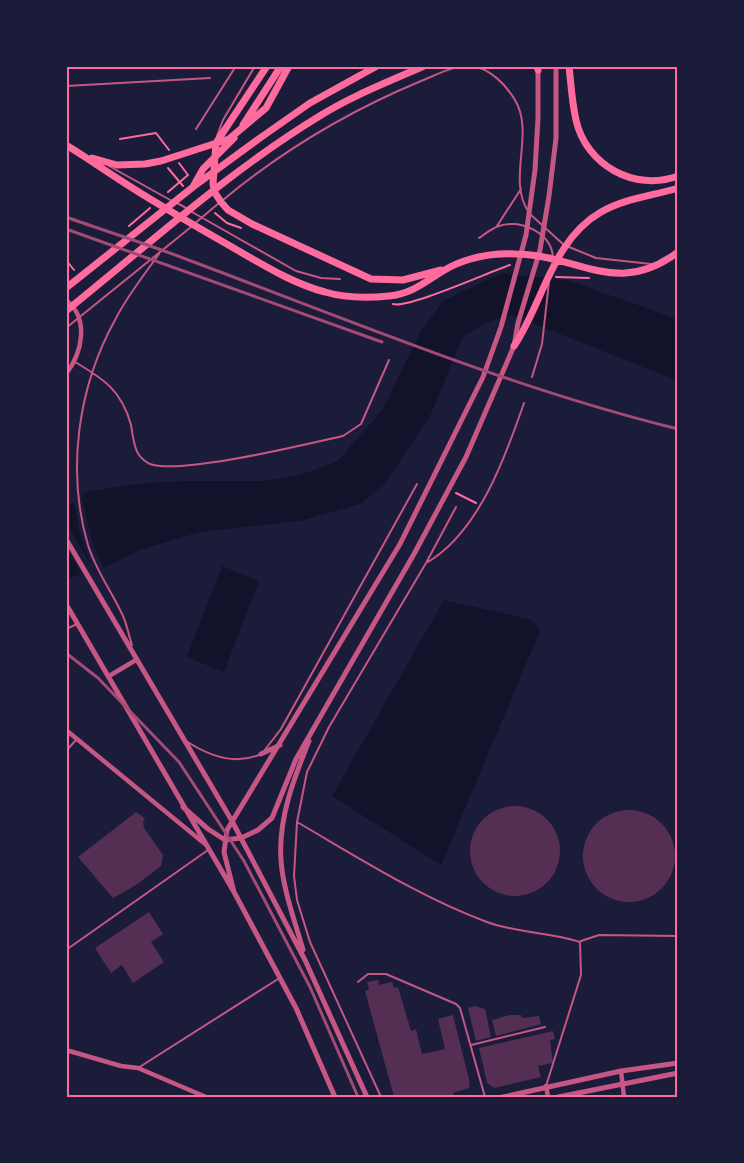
<svg xmlns="http://www.w3.org/2000/svg" width="744" height="1163" font-family="'Source Sans 3',sans-serif">
<style>
.water{fill:#12122b}
.pier{fill:#1b1b3a}
.building{fill:#542f53}
.lines{fill:none;stroke-linecap:round;stroke-linejoin:round}
.path{stroke:#ff6b9d;stroke-width:2}
.service{stroke:#c65784;stroke-width:2}
.minor{stroke:#c65784;stroke-width:4.5}
.tertiary{stroke:#c65784;stroke-width:5}
.primary{stroke:#ff6b9d;stroke-width:7}
.rail{stroke:#a44b75;stroke-width:3}
.neatline{fill:none;stroke:#ff6b9d;stroke-width:2}
</style>
<rect width="100%" height="100%" fill="#1b1b3a"/>
<path class="water" d="M502,273l67,8 109,38v62l-166,-66 -22,6 -27,15 -32,78 -46,70 -25,20 -60,17 -100,11 -61,18 -33,17 -40,12v-71l20,-16 51,-8 45,-3h83l35,-6 38,-14 45,-52 38,-78 22,-30z
M222,566l37,15 -35,91 -37,-15z
M444,600l88,20 8,11 -99,234 -109,-69z"/>
<path class="pier" d="M81,493l12,52 11,24 -21,7 -17,-29v-25l25,43 -9,-25 -9,-40z"/>
<path class="building" d="M470 851a45 45 0 1 1 90 0a45 45 0 1 1-90 0Z
M583 856a46 46 0 1 1 92 0a46 46 0 1 1-92 0Z
M136,812l9,6 -2,4 1,6 19,27 -2,11 -25,19 -23,13 -35,-41z
M149,912l14,22 -12,8 13,20 -31,21 -11,-18 -11,8 -16,-25z
M378,980l1,5 13,-3 2,6 4,-1 13,44 5,-2 6,25 23,-5 -7,-30 15,-4 17,68 -1,5 -16,5 1,2 -6,2h-54l-29,-106 4,-1 -2,-8z
M475,1006l10,3 6,28 -15,4 -8,-33z
M510,1015h11l1,3 17,-2 2,8 -45,12 -4,-16z
M553,1031l2,8 -5,1 3,23 -15,3 3,11 -47,11 -7,-5 -8,-35z"/>
<g class="lines">
<path class="path" d="M120,139l36,-6 13,17
M168,168l15,18
M168,192l20,-17 -9,-12
M215,213l12,10 14,5
M129,226l21,-18
M66,260l8,10
M556,277l33,1
M393,304c14,5 96,-32 117,-39
M456,493l20,10"/>
<path class="service" d="M66,86l144,-8
M196,129l40,-63
M217,136l6,-16 32,-54
M109,166l63,35
M223,200c60,-50 126,-89 198,-119 15,-6 33,-16 50,-15 19,2 35,19 44,34 20,33 -8,79 13,111
M177,203l11,6
M192,212l104,59 25,7 19,1
M531,215l33,30
M194,224l25,-21
M497,226l24,-37
M479,238c6,-4 13,-10 20,-12 23,-7 52,7 54,31
M569,247l27,11 55,6
M66,328l125,-101
M75,362c29,17 47,29 56,63 2,10 2,21 8,30 2,3 8,8 11,9 30,11 157,-20 193,-28l18,-12 28,-64
M532,377l10,-33 7,-62
M428,562c51,-31 77,-104 96,-159
M66,629l11,-5
M132,645c-3,-9 -5,-20 -9,-29 -11,-24 -27,-45 -35,-71 -22,-74 -10,-158 27,-225 12,-24 29,-45 44,-66
M186,741c23,15 49,25 75,13
M66,751l10,-11
M264,751l17,-22 136,-245
M297,822c62,36 123,75 190,100 29,11 63,10 93,20
M581,941l18,-6 79,1
M66,950l142,-100
M358,982l10,-8h18l70,30 4,4 25,89
M471,1045l74,-18
M138,1068l140,-89
M546,1086l35,-111 -1,-33
M381,1097l-71,-155 -13,-42 -3,-24 3,-54 10,-50 22,-45 97,-164 30,-56"/>
<path class="minor" d="M66,300c24,19 16,53 0,74
M109,676l27,-16
M66,730l139,114
M66,1050l55,16 17,2 68,29
M621,1071l3,26
M546,1086l2,11"/>
<path class="tertiary" d="M66,539l166,282 73,139 62,137
M66,604l168,288 62,116 39,89
M261,754l19,-9
M183,807l25,22 17,11 16,-2 17,-8 14,-12 24,-59 118,-205 52,-97 48,-111 4,-23 22,-73 9,-54 7,-58v-72
M234,892l-10,-40 3,-22 173,-286 83,-167 18,-50 25,-92 9,-65 3,-52v-51
M303,950c-8,-29 -20,-60 -22,-90 -3,-41 13,-82 28,-119
M503,1097l118,-26 57,-8
M558,1097l120,-24"/>
<path class="primary" d="M267,66l-51,77 -3,41 2,9 6,9 7,8 24,14 119,55 32,1 38,-10
M537,66l1,4
M569,66c2,18 3,37 7,54 10,45 58,72 102,56
M243,125l38,-59
M66,145c20,12 38,25 57,37 37,24 76,46 114,68 28,16 57,34 88,42 20,6 44,6 64,4 25,-2 40,-18 61,-29 20,-10 43,-14 66,-13 63,1 101,44 162,-2
M92,158l25,7 28,-1 16,-3 68,-22 37,-31 23,-42
M194,185l9,-16 31,-31
M66,288l127,-101 67,-49 50,-35 67,-37
M66,311c82,-66 162,-139 252,-194 33,-21 70,-35 106,-51
M514,346c29,-43 38,-106 87,-134 24,-14 51,-16 77,-24"/>
<path class="rail" d="M66,217c42,15 84,28 125,44 161,60 320,127 487,168
M66,229l316,113
M66,653l32,25 81,84 65,99 66,126 48,110"/>
</g>
<rect width="744" height="1163" fill="none" stroke="#1b1b3a" stroke-width="135"/>
<rect x="68" y="68" width="608" height="1028" class="neatline"/>
</svg>
